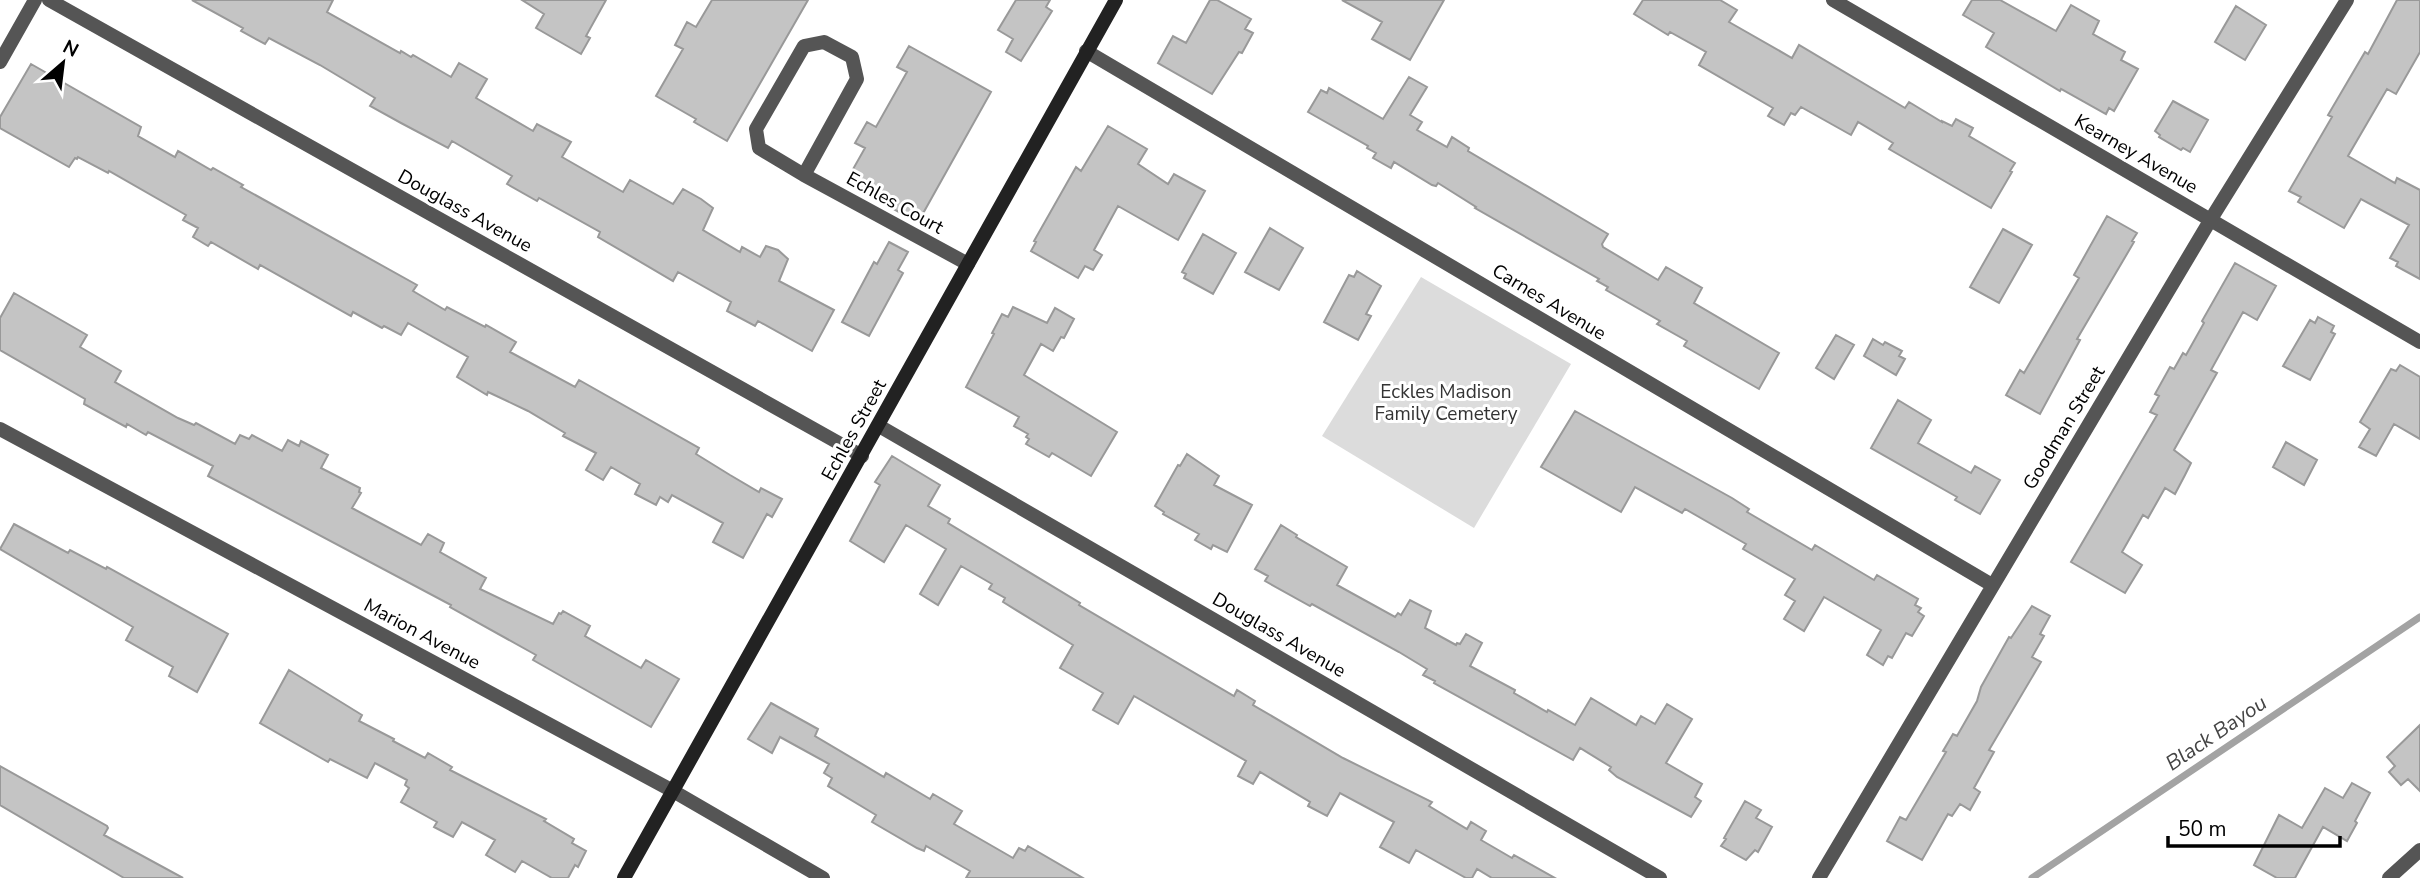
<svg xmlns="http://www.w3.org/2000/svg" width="2420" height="878" font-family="'Nunito Sans',sans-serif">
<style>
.green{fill:#dcdcdc}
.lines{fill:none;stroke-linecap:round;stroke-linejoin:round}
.stream{stroke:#a3a3a3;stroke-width:7}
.building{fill:#c4c4c4;stroke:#999;stroke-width:2}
.street{stroke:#555;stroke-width:14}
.secondary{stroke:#222;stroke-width:14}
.labels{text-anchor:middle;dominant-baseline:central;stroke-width:6;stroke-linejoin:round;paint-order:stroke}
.street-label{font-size:19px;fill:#000;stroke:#fff}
.park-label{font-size:19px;fill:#333;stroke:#fff}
.water-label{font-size:21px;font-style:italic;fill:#444;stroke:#fff}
</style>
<rect width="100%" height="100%" fill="#fff"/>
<path class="green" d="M1421,277l150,87 -97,164 -152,-92z"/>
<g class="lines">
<path class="stream" d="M2032,878l388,-261"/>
</g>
<path class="building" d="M192,0h141l-6,12 73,41 1,-2 10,6 2,-2 38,22 8,-14 28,16 -11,19 57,33 4,-7 34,18 -9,15 61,35 7,-12 43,24 10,-15 18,10 12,9 -10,22 37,22 2,-5 18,10 6,-11 12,4 10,9 -9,22 55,29 -22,41 -54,-30 -3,5 -28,-15 4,-9 -53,-30 -5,9 -75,-44 2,-5 -61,-34 -2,3 -30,-17 5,-8 -60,-35 -4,7 -47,-25 -31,-17 5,-8 -55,-33 -51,-27 -4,6 -24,-13 2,-3z
M522,0h84l-20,36 4,2 -9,16 -45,-26 8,-14z
M712,0h96l-81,141 -33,-19 2,-3 -40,-23 27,-47 -8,-4 12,-23 9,5z
M1016,0h34l-4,7 6,4 -31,50 -15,-9 7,-13 -15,-9z
M1210,0h7l34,19 -6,10 8,4 -11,20 -3,-1 -27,42 -54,-31 15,-27 13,7z
M1342,0h102l-34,60 -38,-21 10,-17z
M1643,0h77l17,10 -8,12 63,36 7,-13 106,63 4,-6 33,20v-1l10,5 4,-7 17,9 -4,8 46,27 -5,8 2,1 -21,36 -102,-59 4,-6 -35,-21 -7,13 -50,-28 -6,8 -4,-2 -7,12 -16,-9 5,-8 -74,-43 7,-13 -36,-20 -2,3 -34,-21z
M1972,0h28l56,31 15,-26 28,16 -6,13 32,18 -4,8 17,9 -24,42 -5,-3 -3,6 -45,-25 -1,2 -74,-44 8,-14 -31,-18z
M2397,0h23v52l-24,42 -9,-5 -39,67 47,27 2,-5 23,12v89l-24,-13 2,-4 -8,-4 19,-33 -48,-26 -17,29 -46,-26 3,-5 -12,-6 43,-74 -4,-2 37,-63 3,2z
M2236,6l30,19 -21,35 -30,-18z
M909,46l82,46 -70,125 -3,-2 -3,6 -32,-18 2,-4 -37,-21 17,-30 -10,-5 12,-21 9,5 31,-55 -10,-5z
M31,64l110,63 -3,9 37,21 3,-6 33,19 2,-2 30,17 -2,2 176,98 -4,6 32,19 2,-3 38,20 1,-2 30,17 -6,10 65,35 4,-7 120,68 -3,6 34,21 29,17 2,-4 21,11 -10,18 -5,-3 -24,44 -30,-16 10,-19 -51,-28 -4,7 -8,-5 -4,8 -21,-11 5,-10 -29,-17 -8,13 -17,-10 10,-17 -33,-17 2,-3 -37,-22 -40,-19 -1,3 -30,-18 11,-20 -60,-34 -7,12 -17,-9 -2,2 -29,-16 -2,4 -91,-51 -2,4 -47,-27 -3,4 -15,-9 5,-9 -15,-8 3,-5 -77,-44 -1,2 -30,-16 -1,2 -2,-1 -6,9 -69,-39v-11z
M1409,77l18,10 -17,28 12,7 -5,8 30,17 5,-10 17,11 -1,3 140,83 -6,10 1,3 55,33 8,-13 36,21 -8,15 85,50 -20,36 -75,-43 3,-5 -30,-17 3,-3 -54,-31 2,-3 -11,-6 2,-2 -124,-71 1,-1 -38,-24 -2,3 -4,-1 -38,-23 -3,6 -18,-10 3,-5 -9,-5 1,-2 -60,-34 13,-22 6,3 2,-5 54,31z
M2173,101l35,19 -18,32 -7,-4 -2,2 -22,-13 1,-2 -5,-4z
M1108,126l39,23 -9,15 30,20 6,-10 31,17 -27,49 -60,-34 -24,44 8,5 -9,15 -8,-4 -7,12 -47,-27 5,-9 -2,-1 42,-74 5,4z
M2107,216l30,17 -5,8 2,1 -57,97 3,1 -40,74 -34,-19 14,-25 4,3 55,-95 -5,-3z
M1270,228l33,20 -24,42 -34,-18z
M2003,229l29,16 -33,58 -29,-16z
M1203,234l33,19 -23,41 -29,-16 2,-4 -4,-2z
M889,242l19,10 -10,18 5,3 -34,63 -27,-14 32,-60 3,2z
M2235,263l41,23 -19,34 -14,-8 -32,58 6,3 -43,77 17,13 -6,12 -10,19 -10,-6 -17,30 -5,-3 -21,37 20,13 -17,28 -54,-31 86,-147 -7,-3 9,-16 -4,-2 15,-27 4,2 9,-16 3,2 18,-32 -2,-2z
M1357,271l24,15 -15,28 5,2 -13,24 -34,-18 25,-47 5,2z
M14,293l73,42 -7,12 41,24 -6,11 63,36 16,7 2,-2 39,21 5,-9 9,4 3,-4 30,16 6,-11 11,6 2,-5 27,14 -7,13 39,20 -1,4 2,1 -9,15 69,37 7,-11 16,9 -4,9 46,26 -6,11 73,35 6,-11 2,1 2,-3 27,15 -5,10 56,32 5,-8 33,19 -28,48 -118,-67 3,-5 -86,-48 1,-2 -243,-129 5,-10 -65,-34 -2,3 -19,-11 -1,3 -42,-23 1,-5 -85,-49v-32z
M1013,307l34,16 8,-15 19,11 -10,19 -3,-1 -8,14 -12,-7 -17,31 93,57 -26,44 -39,-23 -3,4 -23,-13 3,-5 -3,-2 2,-3 -14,-8 5,-9 -53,-30 28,-53 -2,-1 10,-19 6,3z
M2318,317l16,9 -3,6 4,2 -25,46 -27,-14 27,-46 5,3z
M1836,335l18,10 -20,34 -18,-11z
M1873,339l10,6 2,-3 17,9 -3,5 6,3 -9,16 -32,-19z
M2400,365l20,12v62l-26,-15 -18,32 -17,-9 11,-18 -10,-7 31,-53 5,2z
M1898,400l33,20 -13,23 53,30 4,-7 25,14 -20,34 -25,-14 2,-3 -86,-49z
M1575,411l157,87 17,11 -2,3 65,38 3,-5 59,35 3,-5 41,24 -3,6 6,3 -3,4 6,4 -12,20 -6,-3 -14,25 -4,-2 -5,9 -16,-10 14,-25 -57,-33 -20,34 -20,-12 11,-18 -10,-6 10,-16 -52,-30 3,-5 -61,-35 -3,4 -47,-26 -14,25 -80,-45z
M2286,442l31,18 -13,25 -31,-18z
M1187,454l32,22 -5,9 38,20 -25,47 -14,-7 -2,4 -16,-9 4,-6 -36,-20 1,-2 -9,-6 23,-41 2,1z
M892,456l48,29 -12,21 22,13 -2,4 132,80 -1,2 155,91 3,-6 18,11 -2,4 90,53 89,44 -3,4 38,23 4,-7 15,9 -5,9 31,18 2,-3 41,23h-63l-15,-9 -5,9h-6l-50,-28 -7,13 -29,-16 14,-25 -54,-29 -13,23 -19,-10 2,-4 -50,-30 -7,12 -15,-8 8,-15 -112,-65 -16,28 -25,-14 10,-17 -43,-25 13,-23 -70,-43 2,-4 -16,-9 3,-5 -31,-18 -23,39 -18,-11 26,-45 -40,-24 -22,37 -34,-21 30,-56 -5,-3z
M14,524l54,29 2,-3 36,19 1,-2 121,67 -31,58 -28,-16 4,-9 -47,-27 7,-13 -133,-78z
M1281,525l16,10 -1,2 51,30 -10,18 58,32 3,-4 3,2 9,-15 21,11 -6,17 31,17 1,-2 3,1 6,-10 16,9 -12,23 45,24 -1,3 33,19 1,-2 27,15 16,-27 45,27 5,-9 14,8 12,-20 25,15 -26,44 36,21 -7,13 6,4 -10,16 -74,-40 -8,-7 2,-3 -31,-19 -7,12 -139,-77 1,-2 -12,-6 4,-6 -28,-17 -87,-48 -2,2 -45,-25 3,-5 -13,-7z
M2032,606l18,10 -10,18 4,2 -12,21 9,5 -52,88 5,2 -20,36 6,4 -10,18 -10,-6 -8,12 -4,-2 -26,46 -35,-19 13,-24 6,3 40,-68 -3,-1 10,-17 4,2 20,-35 4,-14 28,-50 2,1z
M289,670l73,45 -3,6 35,18 -1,2 32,17 3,-5 24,14 -2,3 96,49 -2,2 30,18 -2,4 14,8 -8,16 -3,-2 -7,13h-16l-30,-17 -7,11 -29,-17 9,-15 -33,-18 -9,15 -19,-10 3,-5 -36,-20 8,-14 -4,-3 2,-5 -32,-17 -8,15 -37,-19 -2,3 -68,-39z
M771,703l47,26 -3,7 69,41 2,-4 44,26 3,-5 29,17 -8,13 59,34 6,-10 6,3 3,-5 55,32h-117l4,-7 -44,-25 -2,5 -7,-3 -45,-26 4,-7 -48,-29 4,-8 -8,-5 5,-9 -49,-27 -8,16 -24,-14z
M2420,725v66l-12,-12 -7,6 -12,-13 6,-6 -8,-9z
M0,766l107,60 1,2 -4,7 79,43h-59l-124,-73z
M2352,783l18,10 -15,28 2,2 -10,18 -24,-14 -28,51h-18l-23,-13 25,-50 23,13 23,-40 18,10z
M1745,801l16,9 -5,8 16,9 -14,25 -3,-2 -9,10 -25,-14 5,-7 -2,-1z"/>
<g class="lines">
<path class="street" d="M49,0l813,456
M1833,0l587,342
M1086,51l906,534
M0,62l35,-62
M804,175l-45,-27 -3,-19 48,-83 20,-4 28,15 5,22 -53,96 164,89
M879,426l781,452
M0,429l673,362 150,87
M1819,878l392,-659 136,-219
M2389,878l31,-28"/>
<path class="secondary" d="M624,878l492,-878"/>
</g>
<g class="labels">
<g class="street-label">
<text transform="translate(2136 154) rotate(30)">Kearney Avenue</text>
<text transform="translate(895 203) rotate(29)">Echles Court</text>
<text transform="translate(465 211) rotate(29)">Douglass Avenue</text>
<text transform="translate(1549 302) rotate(31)">Carnes Avenue</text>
<text transform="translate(2064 428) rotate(-59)">Goodman Street</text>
<text transform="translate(854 430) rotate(-61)">Echles Street</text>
<text transform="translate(422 634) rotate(28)">Marion Avenue</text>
<text transform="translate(1279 635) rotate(30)">Douglass Avenue</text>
</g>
<g class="park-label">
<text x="1446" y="392">Eckles Madison<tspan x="1446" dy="22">Family Cemetery</tspan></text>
</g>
<g class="water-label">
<text transform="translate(2216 733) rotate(-34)">Black Bayou</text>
</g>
</g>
<g transform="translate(63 63) rotate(28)" stroke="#ffffff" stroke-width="5" paint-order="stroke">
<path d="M0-5L12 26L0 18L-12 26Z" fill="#000000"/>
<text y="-10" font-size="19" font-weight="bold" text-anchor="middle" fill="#000000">N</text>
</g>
<path d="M2168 836v10h172v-10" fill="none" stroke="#000000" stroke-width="3.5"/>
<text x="2178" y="836" font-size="21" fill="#000000" stroke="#ffffff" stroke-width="5" paint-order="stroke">50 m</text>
</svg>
